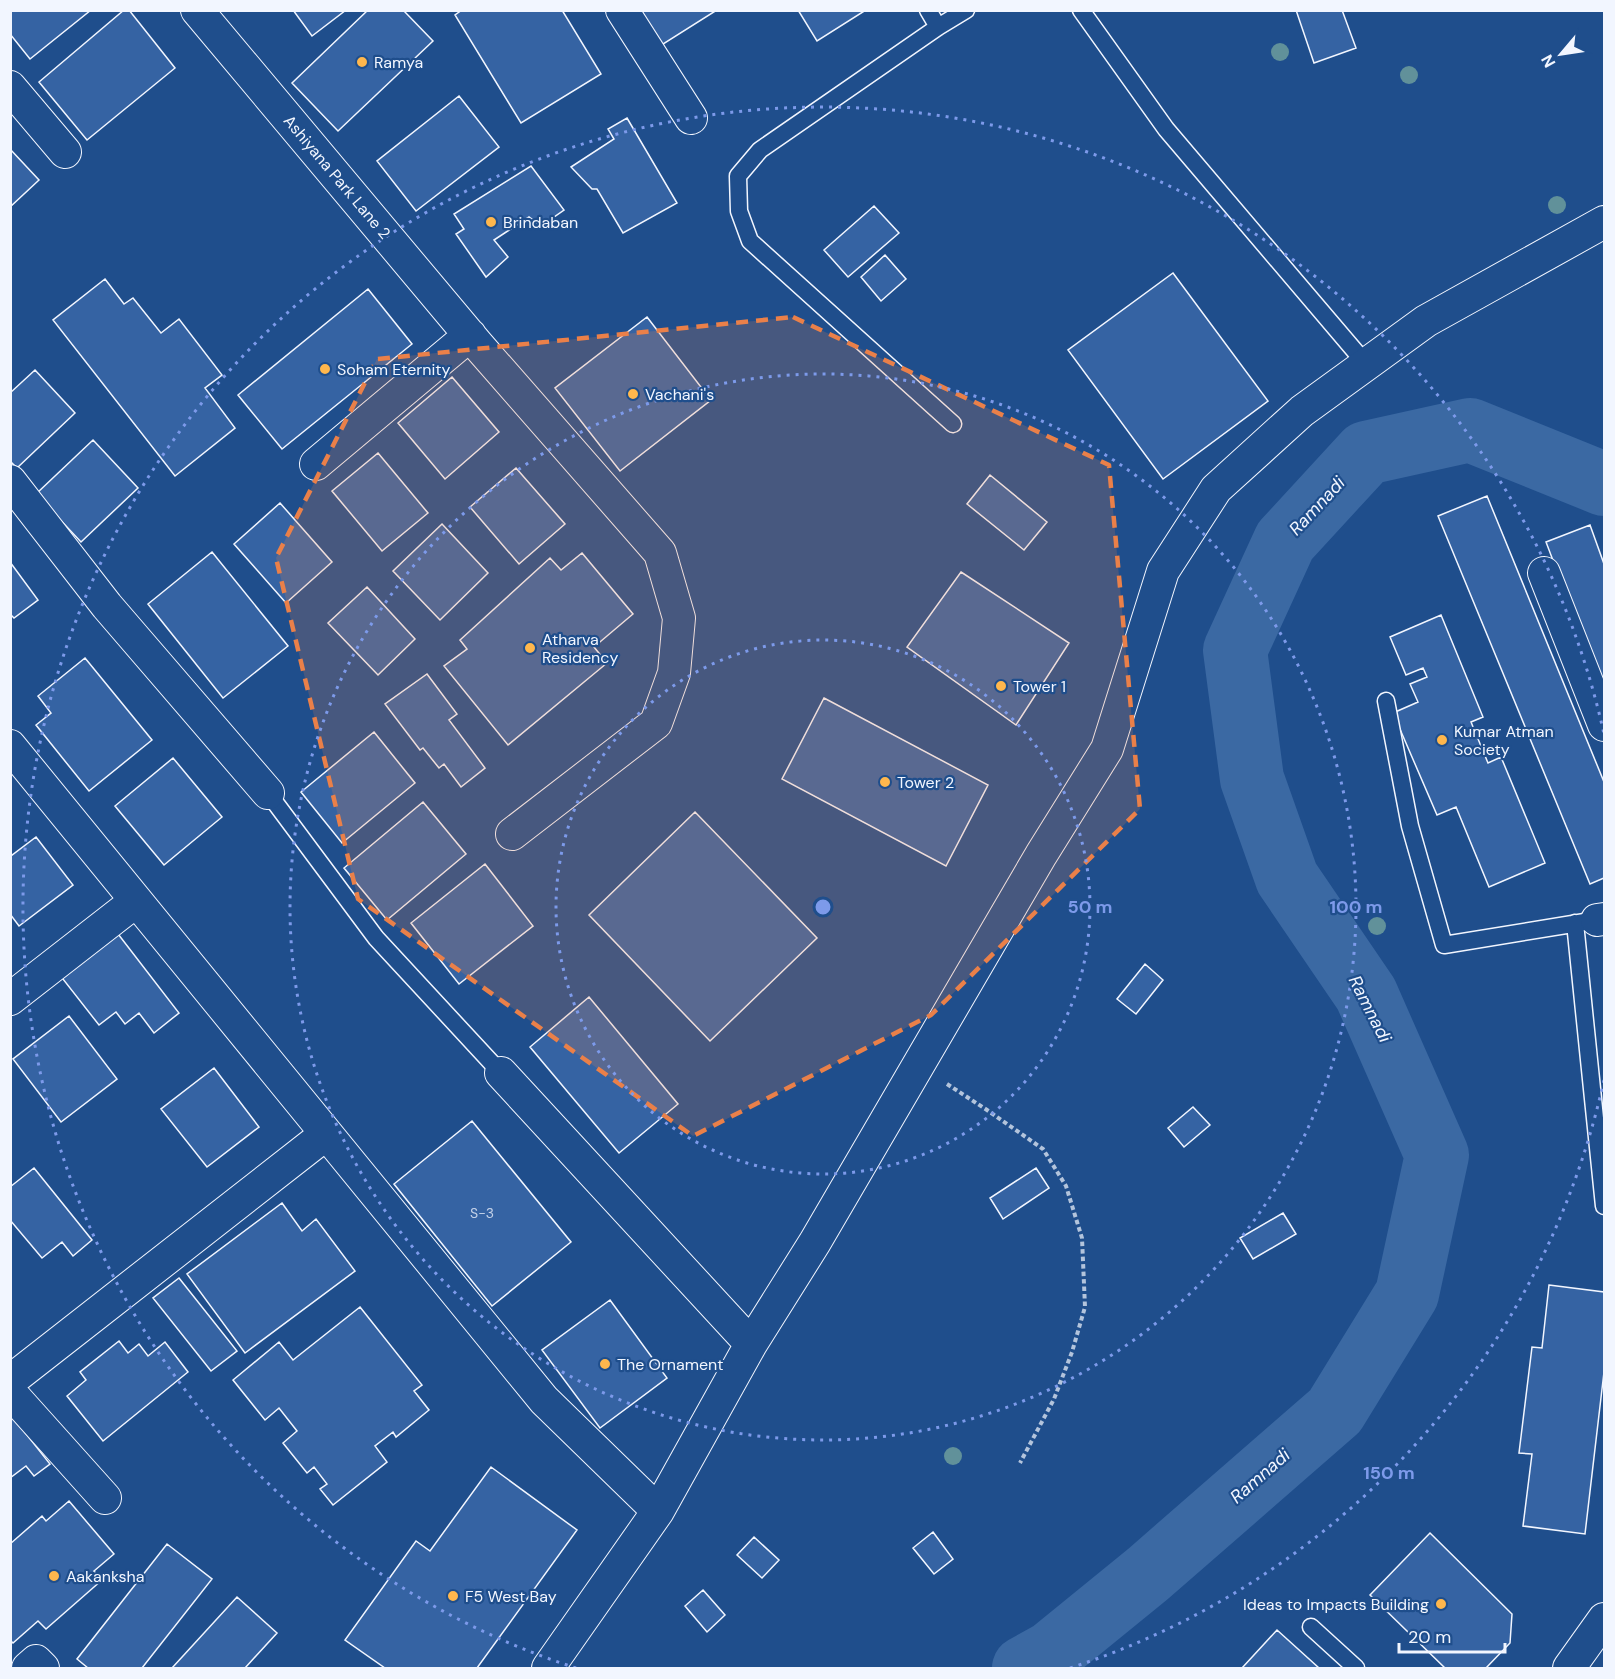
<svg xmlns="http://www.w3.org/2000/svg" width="1615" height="1679" font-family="'DM Sans',sans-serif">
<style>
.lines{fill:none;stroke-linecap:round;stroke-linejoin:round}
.river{stroke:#3b69a3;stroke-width:64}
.building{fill:#3563a3;stroke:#f2f6ff;stroke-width:1.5}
.service-casing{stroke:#f2f6ff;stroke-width:19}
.minor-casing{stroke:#f2f6ff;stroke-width:34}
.path{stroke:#b3c4dc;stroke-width:4;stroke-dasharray:4.5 3;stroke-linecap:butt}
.service{stroke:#1f4e8c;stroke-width:16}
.minor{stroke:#1f4e8c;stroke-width:32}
.tree{fill:#61919a}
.marked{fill:#ea8049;fill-opacity:0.2;stroke:#ea8049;stroke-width:4.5;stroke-dasharray:12 8;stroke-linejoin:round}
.ring{fill:none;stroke:#7d9aea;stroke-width:3;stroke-dasharray:3 6}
.poi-dot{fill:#ffb74d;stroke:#1f4e8c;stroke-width:2}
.labels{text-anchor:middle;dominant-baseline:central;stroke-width:4.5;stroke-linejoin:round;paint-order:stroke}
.number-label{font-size:14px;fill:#c3d1e8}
.poi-label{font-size:16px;fill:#f2f6ff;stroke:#1f4e8c;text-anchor:start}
.street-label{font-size:16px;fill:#f2f6ff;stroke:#1f4e8c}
.water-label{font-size:18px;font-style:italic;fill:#f2f6ff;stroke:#1f4e8c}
.centre{fill:#7d9aea;stroke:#1f4e8c;stroke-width:3}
.ring-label{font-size:18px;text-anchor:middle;font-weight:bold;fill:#7d9aea;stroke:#1f4e8c;stroke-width:4.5;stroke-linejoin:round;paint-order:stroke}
</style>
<rect width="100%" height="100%" fill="#1f4e8c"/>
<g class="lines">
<path class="river" d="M1024,1668l27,-15 97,-79 187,-163 72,-117 30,-139 -71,-161 -79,-116 -35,-99 -17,-129 50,-109 81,-88 104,-23 134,54"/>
</g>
<path class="building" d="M10,10h81l-61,49 -20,-25z
M124,10h5l46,58 -88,72 -48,-58z
M293,10h53l-34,26z
M368,10h35l30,31 -95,90 -46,-48z
M462,10h100l39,64 -80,49 -66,-108z
M638,10h79l-57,36z
M798,10h68l-49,31z
M1296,10h46l14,38 -42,15z
M459,96l40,51 -83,64 -39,-50z
M627,118l50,85 -54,30 -26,-44h-5l-21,-22 43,-28 -6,-10z
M10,149l29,31 -29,27z
M531,166l33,44 -23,16 -12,-9 -35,23 14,17 -22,20 -30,-43 8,-5 -10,-15z
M874,206l25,27 -51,44 -24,-27z
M885,255l21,24 -25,22 -20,-24z
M1173,273l95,128 -105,78 -95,-129z
M105,279l19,25 9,-6 28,35 18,-14 43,56 -17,13 30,40 -60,48 -122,-156z
M368,289l44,55 -130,105 -44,-54z
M647,317l64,83 -91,71 -65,-83z
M35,370l40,43 -58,55 -7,-7v-68z
M452,377l47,55 -54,47 -47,-56z
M93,440l45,48 -57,54 -45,-48z
M378,453l50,60 -46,38 -50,-60z
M516,468l49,56 -46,40 -49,-57z
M990,475l57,47 -23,28 -57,-46z
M1487,496l117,286v96l-14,6 -152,-368z
M280,503l52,59 -46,41 -52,-59z
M442,524l46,49 -48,47 -47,-49z
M1590,525l14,39v131l-58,-153z
M212,552l76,94 -65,52 -75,-94z
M582,553l51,61 -39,33 13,16 -99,82 -64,-79 23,-17 -7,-9 90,-82 11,12z
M10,562l28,38 -24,18 -4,-4z
M961,572l108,71 -53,82 -109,-78z
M367,587l48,52 -37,36 -50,-52z
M1441,615l42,102 -12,5 17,41 13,-6 44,106 -56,24 -33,-80 -19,8 -44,-102 25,-11 -8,-18 17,-7 -4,-9 -17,7 -16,-38z
M85,658l67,82 -63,51 -53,-66 15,-12 -13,-17z
M427,674l30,40 -8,6 36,48 -24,19 -17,-23 -5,4 -16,-20 -3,2 -35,-46z
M824,698l164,87 -42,81 -164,-87z
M374,732l41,51 -73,60 -41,-51z
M173,758l49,59 -58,48 -49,-59z
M423,802l43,52 -79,66 -43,-52z
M695,812l122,126 -107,103 -121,-126z
M36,837l37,48 -54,41 -9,-12v-60l2,1z
M485,864l48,62 -74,58 -48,-61z
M115,930l64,83 -25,20 -15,-20 -14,11 -9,-12 -17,13 -40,-51z
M1145,964l18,16 -27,34 -19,-15z
M589,997l89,107 -59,49 -89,-106z
M69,1016l48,63 -56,43 -48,-63z
M214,1068l45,59 -52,40 -46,-58z
M1193,1107l17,18 -26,22 -16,-19z
M472,1121l99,121 -79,64 -98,-122z
M34,1168l58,72 -19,16 -11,-14 -20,16 -32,-38v-33z
M1036,1168l13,20 -46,31 -13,-21z
M282,1203l20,28 14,-12 39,52 -110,82 -58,-79z
M1283,1213l13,21 -43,25 -13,-21z
M179,1278l58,73 -26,20 -58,-73z
M1549,1285l55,7v80l-19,162 -62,-8 9,-72 -13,-1 13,-106 10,1z
M610,1300l57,78 -67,50 -58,-78z
M360,1307l62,78 -8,6 15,19 -33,27 -3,-5 -18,14 12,16 -54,43 -13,-16 7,-5 -13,-17 -7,6 -24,-30 14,-12 -18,-23 -14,12 -32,-40 46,-38 14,18z
M119,1341l9,12 11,-9 9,12 17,-14 23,30 -85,69 -36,-45 19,-16 -6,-8z
M12,1416l38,48 -16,12 -8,-10 -16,12v-60z
M491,1467l86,63 -100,138h-92l-40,-28 71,-99 14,10z
M69,1501l45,53 -20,17 8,9 -56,49 -8,-8 -25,22 -3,-3v-96l32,-28 4,5z
M933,1532l20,27 -19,15 -21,-26z
M1430,1533l82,81 -2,29 -24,25h-41l-75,-73z
M754,1537l25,23 -17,18 -25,-23z
M167,1544l45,35 -70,89h-54l-11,-9z
M703,1590l22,25 -18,17 -22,-26z
M237,1597l40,36 -32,35h-73z
M1277,1630l42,38h-77z"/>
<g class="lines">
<defs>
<path id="service" d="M928,10l10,17
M1081,10l85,119 200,235
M953,424l-203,-183 -11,-30 -1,-35 22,-26 178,-123 28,-17
M1386,701l24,125 34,119 153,-25
M268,793l108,145 125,135
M1575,923l29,283
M1311,1627l45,41"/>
<path id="minor" d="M197,10l280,334 183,209 19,65 -5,55 -18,50 -144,111
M622,10l69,108
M10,87l55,65
M316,464l154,-129
M10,481l97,125 161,187
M1544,573l60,152
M10,746l534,654 114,111
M1597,920l7,-1
M10,999l126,-98
M501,1073l250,271
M10,1381l316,-247
M10,1392l95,106
M28,1668l8,-7 7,7
M548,1668l110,-157 93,-167 64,-102 226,-387 66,-106 56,-178 53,-82 86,-78 124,-90 178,-99
M1569,1668l35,-49"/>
</defs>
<use href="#service" class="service-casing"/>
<use href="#minor" class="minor-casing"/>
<path class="path" d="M947,1084l40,26 56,39 23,37 16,52 3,69 -13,45 -18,47 -34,64"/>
<use href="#service" class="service"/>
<use href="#minor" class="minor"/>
</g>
<g class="tree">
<circle cx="1280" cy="52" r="9"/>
<circle cx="1409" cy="75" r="9"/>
<circle cx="1557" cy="205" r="9"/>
<circle cx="1377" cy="926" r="9"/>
<circle cx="953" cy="1456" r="9"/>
</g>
<path class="marked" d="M793,317l316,148 31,344 -209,206 -238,121 -335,-237 -82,-341 101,-199z"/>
<g class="ring">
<circle cx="823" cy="907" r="267"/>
<circle cx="823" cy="907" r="533"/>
<path d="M1604 1080A800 800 0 0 1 1070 1668M576 1668A800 800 0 1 1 1604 734"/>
</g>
<g class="poi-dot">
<circle cx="362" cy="62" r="6"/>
<circle cx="491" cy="222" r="6"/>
<circle cx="325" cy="369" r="6"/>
<circle cx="633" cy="394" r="6"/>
<circle cx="530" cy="648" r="6"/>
<circle cx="1001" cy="686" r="6"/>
<circle cx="1442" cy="740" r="6"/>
<circle cx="885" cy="782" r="6"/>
<circle cx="605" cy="1364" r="6"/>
<circle cx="54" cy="1576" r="6"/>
<circle cx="453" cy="1596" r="6"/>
<circle cx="1441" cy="1604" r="6"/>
</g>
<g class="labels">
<g class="number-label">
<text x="482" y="1213">S-3</text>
</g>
<g class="poi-label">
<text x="374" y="62">Ramya</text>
<text x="503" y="222">Brindaban</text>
<text x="337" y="369">Soham Eternity</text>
<text x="645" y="394">Vachani's</text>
<text x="542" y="639">Atharva<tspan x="542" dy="18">Residency</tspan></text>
<text x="1013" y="686">Tower 1</text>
<text x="1454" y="731">Kumar Atman<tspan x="1454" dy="18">Society</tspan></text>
<text x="897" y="782">Tower 2</text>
<text x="617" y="1364">The Ornament</text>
<text x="66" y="1576">Aakanksha</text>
<text x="465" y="1596">F5 West Bay</text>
<text x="1429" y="1604" text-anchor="end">Ideas to Impacts Building</text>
</g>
<g class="street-label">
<text transform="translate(337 177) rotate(50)">Ashiyana Park Lane 2</text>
</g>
<g class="water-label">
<text transform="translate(1317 506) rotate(-47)">Ramnadi</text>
<text transform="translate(1370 1009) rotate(63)">Ramnadi</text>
<text transform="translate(1260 1476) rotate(-41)">Ramnadi</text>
</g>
</g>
<circle cx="823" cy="907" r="9" class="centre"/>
<g class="ring-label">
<text x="1090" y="913">50 m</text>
<text x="1356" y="913">100 m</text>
<text x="1389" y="1479">150 m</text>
</g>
<rect width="1615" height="1679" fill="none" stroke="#f2f6ff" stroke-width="24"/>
<g transform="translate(1561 54) rotate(241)" stroke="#1f4e8c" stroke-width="4.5" paint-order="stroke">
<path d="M0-4.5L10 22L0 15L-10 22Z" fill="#f2f6ff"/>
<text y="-9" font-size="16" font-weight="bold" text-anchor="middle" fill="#f2f6ff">N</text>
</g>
<path d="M1399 1643v9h106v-9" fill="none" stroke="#f2f6ff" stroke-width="3"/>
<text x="1408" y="1643" font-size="18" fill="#f2f6ff" stroke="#1f4e8c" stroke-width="4.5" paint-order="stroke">20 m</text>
</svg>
